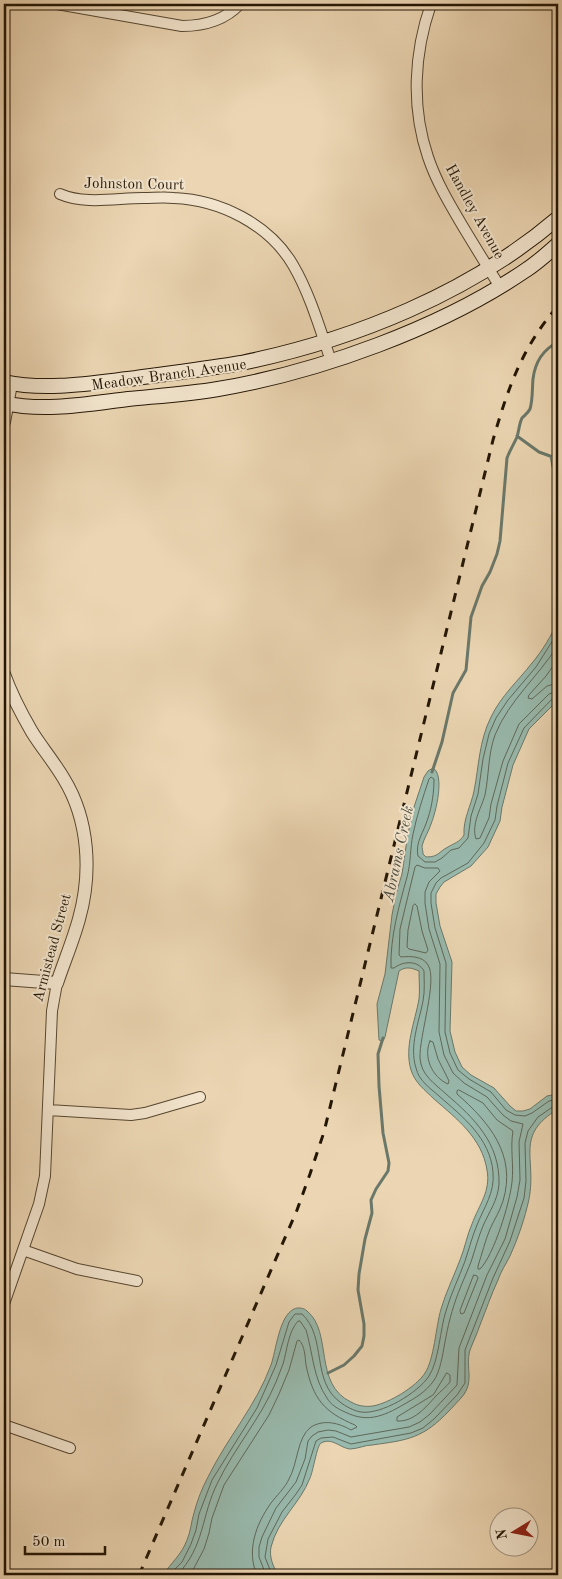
<svg xmlns="http://www.w3.org/2000/svg" width="562" height="1579" font-family="'Old Standard TT',serif">
<style>
.water{fill:#98b9ad;stroke:#6a786a}
.lines{fill:none;stroke-linecap:round;stroke-linejoin:round}
.shore{stroke:#5e6859;stroke-width:1}
.stream{stroke:#6a786a;stroke-width:3}
.minor-casing{stroke:#564630;stroke-width:12}
.tertiary-casing{stroke:#564630;stroke-width:14}
.secondary-casing{stroke:#241605;stroke-width:16}
.minor{stroke:#f2e4cd;stroke-width:10}
.tertiary{stroke:#f2e4cd;stroke-width:12}
.secondary{stroke:#f2e4cd;stroke-width:14}
.rail{stroke:#241605;stroke-width:3;stroke-dasharray:9 9;stroke-linecap:butt}
.labels{text-anchor:middle;dominant-baseline:central;stroke-width:4;stroke-linejoin:round;paint-order:stroke}
.street-label{font-size:15px;fill:#241605;stroke:#f2e4cd}
.water-label{font-size:16px;font-style:italic;fill:#4d4f40;stroke:#f2e4cd}
</style>
<rect width="100%" height="100%" fill="#ebd5b2"/>
<filter id="stains"><feTurbulence type="fractalNoise" baseFrequency=".004" numOctaves="4"/><feColorMatrix values="0 0 0 0 .2 0 0 0 0 .09 0 0 0 0 .02 0 0 0 .5 -.17"/></filter>
<radialGradient id="worn" r=".72"><stop offset=".6" stop-color="#630" stop-opacity="0"/><stop offset="1" stop-color="#630" stop-opacity=".3"/></radialGradient>
<path class="water" d="M556,455l2,1v90l-5,-28 4,-17v-9l-7,-36z
M558,621v77l-2,4 -27,27 -16,36 -11,42 -2,14 -12,26 -17,19 -27,16 -4,5 -4,7v9l4,23 12,36 -2,69 5,21 7,15 9,8 23,13 16,18 6,5h7l7,-2 17,-13 11,-2v15c-44,27 -21,48 -29,90 -4,19 -11,39 -19,57 -4,8 -9,15 -12,24 -7,15 -12,30 -18,45 -3,9 -7,17 -10,25 -5,18 5,31 -8,47 -4,5 -9,9 -13,14 -26,27 -40,29 -77,34 -7,0 -15,4 -22,4 -10,-1 -18,-12 -29,-6 -4,2 -8,29 -11,35 -10,26 -32,41 -39,69 -2,10 2,19 7,28h-115c8,-12 19,-21 24,-35 4,-9 4,-18 7,-27 3,-12 8,-25 14,-36 19,-39 48,-71 63,-112 5,-14 8,-49 23,-56 4,-2 10,-1 13,2 26,21 6,73 44,91 7,4 14,5 22,4 16,-3 43,-19 52,-33 9,-13 11,-47 16,-64 5,-17 13,-33 19,-49 5,-12 7,-25 12,-36 7,-19 19,-33 15,-54 -5,-32 -30,-51 -53,-71 -9,-9 -19,-16 -23,-29 -7,-23 4,-48 8,-71 1,-9 0,-19 0,-28 -7,-3 -13,-5 -20,0l-14,66 -2,4 -4,-1 -2,-36 8,-30 7,-59 4,-21 6,-20 6,-41 6,-26 10,-30 4,-6 5,-3c12,7 3,44 -2,56 -2,7 -7,14 -9,22 0,1 1,6 1,8l3,3c13,0 12,-5 22,-10 6,-4 11,-4 16,-12 -1,-16 7,-29 10,-44 5,-25 5,-50 17,-74 10,-21 27,-36 41,-54 11,-13 19,-27 26,-42z"/>
<g class="lines">
<path class="shore" d="M558,645c-19,31 -49,55 -63,90 -7,19 -6,40 -10,60 -4,14 -14,29 -9,44l4,-1 9,-20 2,-14 12,-43 16,-37 30,-30 9,-3
M558,659l-12,17 -17,19 -1,3 4,1 15,-13 11,-3
M558,697l-5,1 -29,30 -16,35 -11,43 -2,14 -11,23 -16,20 -27,15 -5,5 -5,10v10l4,25 11,35 -1,69 5,21 8,17 11,9 22,13 15,18 9,5 10,1 7,-3 17,-12 9,-2
M415,904l2,2 5,25 6,19 -2,3 -17,-4 -2,-2 1,-17 5,-24z
M430,1041l3,1 5,17 11,22 -1,3c-16,-7 -25,-27 -18,-43z
M459,1090l24,13 14,17 16,11c-3,18 1,33 -1,51 -2,20 -18,73 -32,87h-2v-3c4,-12 7,-25 12,-37 4,-9 10,-18 13,-28 14,-46 -14,-79 -46,-107v-3z
M474,1275l3,1 1,2 -14,35 -3,1 -1,-3z
M447,1373l3,2v7c-4,5 -9,9 -14,14 -10,11 -22,26 -39,25v-4l36,-22z
M169,1575l13,-13 9,-18 5,-14 3,-16 13,-34 45,-72 19,-43 13,-43 6,-8h7c25,23 9,67 38,88 5,4 14,9 21,10 20,3 57,-19 68,-36 10,-15 11,-47 17,-65 5,-18 13,-33 19,-50 4,-12 7,-24 12,-36 7,-18 18,-32 16,-53 -3,-34 -30,-55 -54,-76 -9,-8 -20,-15 -23,-28 -7,-22 3,-46 7,-67 2,-10 1,-21 1,-30 -6,-11 -21,-10 -30,-3h-3c-1,-31 8,-62 16,-91 4,-14 3,-29 6,-43 4,-19 10,-37 16,-55l2,-2 3,2c0,13 -2,27 -6,39 -4,14 -13,24 -10,38l7,6h10l7,-4 9,-8 8,-2 9,-10 3,-22 7,-22 5,-35 6,-25 7,-16 12,-18 28,-33 22,-35
M177,1575c28,-28 24,-60 41,-93 17,-35 43,-64 58,-100 2,-6 5,-12 7,-18 4,-13 5,-32 15,-43h2l6,9c7,23 7,48 21,68 4,7 11,11 18,14 24,12 41,3 63,-10 11,-6 22,-14 28,-25 6,-13 7,-26 10,-40 3,-17 8,-34 15,-51 3,-8 7,-16 10,-24 4,-12 7,-24 12,-36 6,-14 15,-26 16,-42 1,-41 -25,-66 -53,-90 -12,-11 -25,-19 -26,-36 -1,-22 18,-78 8,-93 -5,-9 -18,-9 -27,-8l-2,-2 1,-26 15,-62 2,-2 8,3h13l2,3 -11,11 -4,10v11l4,26 11,35 -1,68 5,23 9,18 11,10 23,14 16,18 8,6 12,3 -4,18 1,38 -3,17 -12,42 -18,36 -28,73 -2,37 -27,29 -10,8 -11,5 -58,10 -15,-6 -8,-1 -10,2 -6,4 -4,5 -3,18 -9,23 -20,26 -14,29 -3,10v10l7,18
M187,1575l7,-7 10,-19 5,-16 3,-15 12,-33 45,-70 10,-21 10,-24 8,-29 2,-1c6,6 6,17 7,25 7,34 18,47 49,60l2,2 -6,3c-12,-7 -27,-11 -40,-3 -14,10 -13,36 -22,52 -4,9 -12,16 -18,24 -15,21 -25,48 -14,72
M272,1575l-7,-18 3,-18 14,-27 14,-18 6,-9 14,-44 5,-3 12,-1 18,7 60,-11 12,-5 11,-9 23,-24 8,-12v-33l28,-72 17,-37 14,-43 2,-17 -1,-38 3,-12 10,-14 16,-11 4,-1"/>
<path class="stream" d="M517,436l22,16 11,4
M432,772l10,-30 11,-49 13,-23 5,-53 11,-31 8,-14 7,-18 3,-13 7,-83c3,-8 7,-14 10,-21 2,-6 2,-13 5,-19 3,-3 6,-5 8,-9 3,-10 2,-20 3,-30 2,-17 11,-30 25,-37
M328,1373l16,-8 10,-9 8,-10 2,-10v-12l-6,-34 1,-16 6,-35 7,-26 -1,-13 5,-11 12,-18 1,-8 -6,-30 -4,-47 -1,-32 5,-16"/>
<defs>
<path id="minor" d="M57,4l125,22c22,0 43,-6 58,-22
M431,4c-17,49 -20,103 -3,153 8,24 21,46 34,68 12,20 25,41 38,62
M60,194c25,11 57,4 83,4 11,0 21,-1 31,0 46,2 95,26 119,67 17,29 27,64 38,96
M48,1110l83,5 14,-2 55,-16
M23,1250l54,19 60,12
M4,1304l35,-100 6,-28 7,-165 5,-28
M4,1425l66,23"/>
<path id="tertiary" d="M4,422l7,-38
M4,674c7,20 17,39 28,58 10,16 22,30 32,47 25,41 28,94 15,140 -6,22 -15,43 -22,64l-53,-4"/>
<path id="secondary" d="M4,382c43,9 88,1 132,-4 35,-5 70,-9 105,-15 113,-23 229,-70 317,-145
M4,403c40,9 83,1 124,-4 30,-3 60,-5 90,-10 101,-17 223,-61 308,-119 11,-7 22,-17 32,-26"/>
</defs>
<use href="#minor" class="minor-casing"/>
<use href="#tertiary" class="tertiary-casing"/>
<use href="#secondary" class="secondary-casing"/>
<use href="#minor" class="minor"/>
<use href="#tertiary" class="tertiary"/>
<use href="#secondary" class="secondary"/>
<path class="rail" d="M139,1575l158,-365 13,-36 14,-42 169,-692c15,-52 29,-93 65,-134"/>
</g>
<g class="labels">
<g class="street-label">
<text transform="translate(134 185) rotate(1)">Johnston Court</text>
<text transform="translate(474 212) rotate(61)">Handley Avenue</text>
<text transform="translate(169 376) rotate(-8)">Meadow Branch Avenue</text>
<text transform="translate(53 948) rotate(-75)">Armistead Street</text>
</g>
<g class="water-label">
<text transform="translate(399 854) rotate(-78)">Abrams Creek</text>
</g>
</g>
<rect width="562" height="1579" fill="none" stroke="#ebd5b2" stroke-width="20"/>
<rect x="5" y="5" width="552" height="1569" fill="none" stroke="#241605" stroke-width="2.5"/>
<rect x="10" y="10" width="542" height="1559" fill="none" stroke="#241605"/>
<g transform="translate(514 1532) rotate(260)"><circle r="24" fill="#f2e4cd" stroke="#a0927d"/>
<path d="M0-4L9 19L0 12L-9 19Z" fill="#8f2418"/>
<text y="-8" font-size="14" font-weight="bold" text-anchor="middle" fill="#241605">N</text>
</g>
<path d="M25 1546v8h80v-8" fill="none" stroke="#241605" stroke-width="2.5"/>
<text x="32" y="1546" font-size="15" fill="#241605" stroke="#f2e4cd" stroke-width="4" paint-order="stroke">50 m</text>
<rect width="100%" height="100%" filter="url(#stains)"/>
<rect width="100%" height="100%" fill="url(#worn)"/>
</svg>
